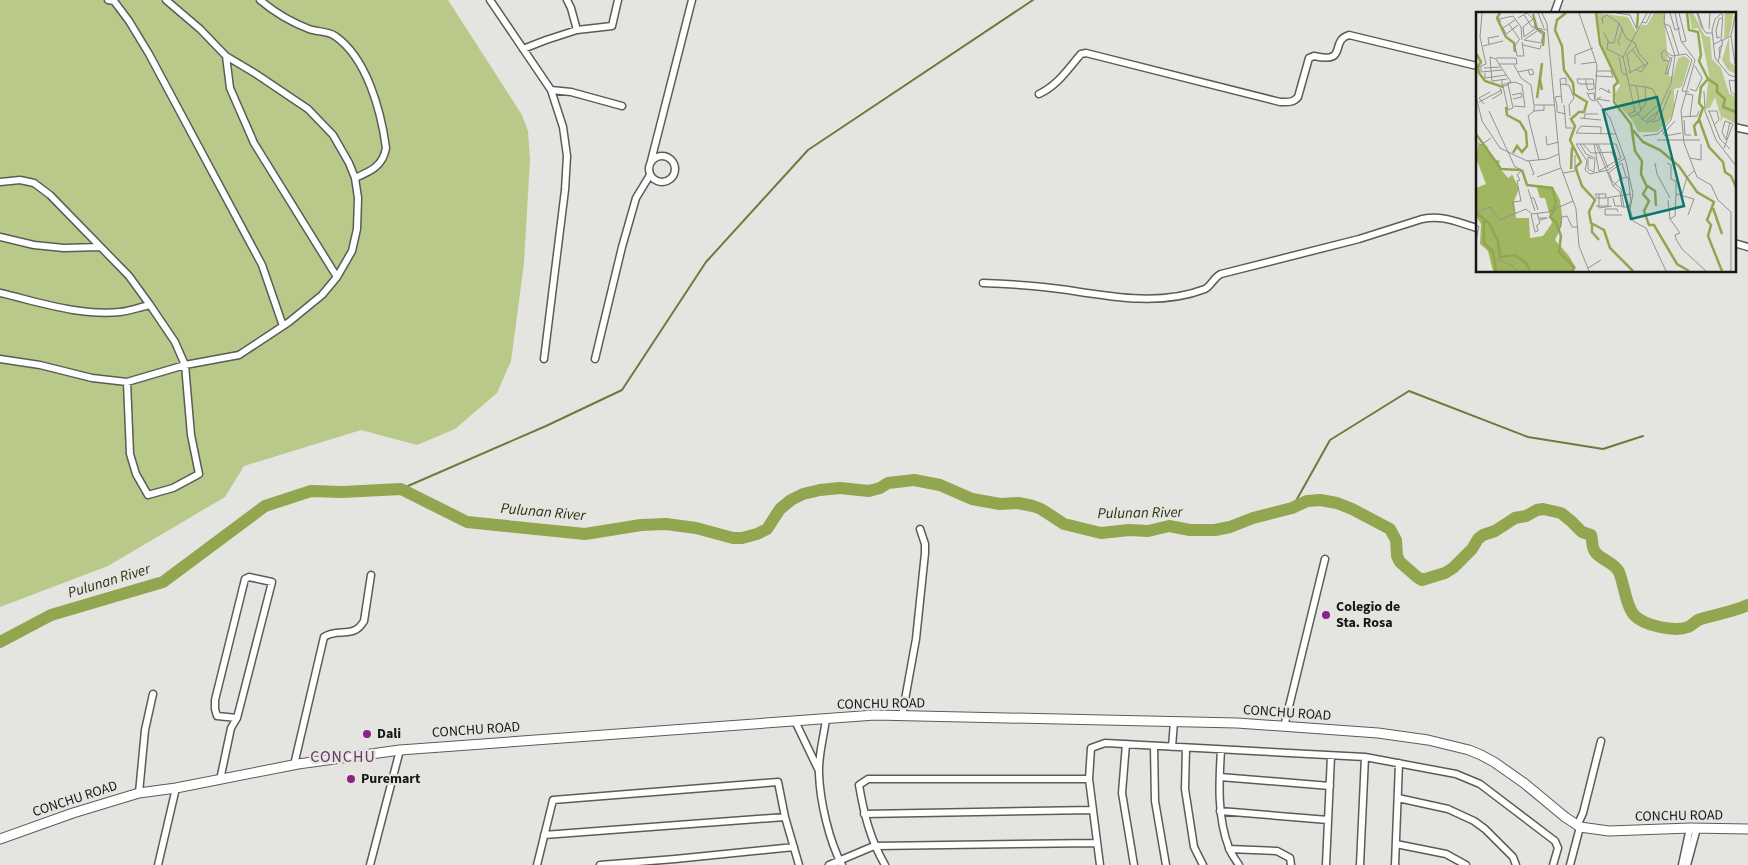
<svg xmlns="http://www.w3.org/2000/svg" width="1748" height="865" font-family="'Source Sans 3',sans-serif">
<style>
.green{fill:#b8c98a}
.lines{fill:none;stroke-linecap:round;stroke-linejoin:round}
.stream{stroke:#6d7b3f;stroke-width:2}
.river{stroke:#92a650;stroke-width:12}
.minor-casing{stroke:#5b5c58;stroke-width:9}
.secondary-casing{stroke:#5b5c58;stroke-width:11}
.minor{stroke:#fff;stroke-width:6}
.secondary{stroke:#fff;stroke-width:9}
.poi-dot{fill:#8c2286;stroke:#e4e5e0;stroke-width:2}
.labels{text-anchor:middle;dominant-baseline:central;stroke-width:4.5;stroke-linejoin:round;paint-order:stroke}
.poi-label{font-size:14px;font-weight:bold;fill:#171816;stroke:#e4e5e0;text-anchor:start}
.street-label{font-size:14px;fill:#171816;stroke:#e4e5e0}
.water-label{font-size:15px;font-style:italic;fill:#2a320d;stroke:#e4e5e0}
.quarter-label{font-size:16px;letter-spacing:1px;fill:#6a3565;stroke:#e4e5e0}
.inset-river{fill:none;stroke:#92a650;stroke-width:2.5}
.inset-road{fill:none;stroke:#92938f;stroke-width:1}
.view{fill:#0f766e;fill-opacity:0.15;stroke:#0f766e;stroke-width:2.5}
.inset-edge{fill:none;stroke:#171816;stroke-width:2.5}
</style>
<rect width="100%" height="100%" fill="#e4e5e0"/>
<path class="green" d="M0,0h448l74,115 6,16 2,29 -6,103 -13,98 -14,32 -42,36 -38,16 -56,-15 -117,36 -19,31 -117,69 -108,41z"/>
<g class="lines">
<path class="stream" d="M401,489l145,-63 76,-36 84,-128 102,-112 225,-150
M1292,508l38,-68 79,-49 119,46 75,12 40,-13"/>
<path class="river" d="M0,642l51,-27 112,-33 102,-76 46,-15 31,1 59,-3 66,33 118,12 56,-9 25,-1 30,4 37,10h9l15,-4 10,-5 13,-20 11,-9 12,-6 17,-4 20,-2 29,3 11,-3 8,-5 26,-3 26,5 32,14 28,5 18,-1 15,3 8,3 23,15 37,9 28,-3 19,1 21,-5 21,4h25l15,-3 23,-9 39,-10 15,-7 13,-1 17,3 15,6 38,20 6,11 1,16 3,6 17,15 5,3 23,-7 8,-5 19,-19 6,-10 5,-4 12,-4 20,-13 11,-2 11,-6 6,-1 18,4 10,8 11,11 9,3c2,6 0,13 5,18 7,8 18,9 23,19 5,12 7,34 15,43 10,11 41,17 54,12 5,-2 8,-7 13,-8 16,-5 32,-7 47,-14"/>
<defs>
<path id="minor" d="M108,0l6,1 15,20 20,33 113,211 21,61
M260,0c14,12 31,22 49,29 8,3 19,2 26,7 32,22 46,75 51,112 -3,18 -15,23 -31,30
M490,0l61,90 12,37 4,29 -2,34 -21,169
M567,0l4,8 6,22
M1554,14l5,-14
M523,49l23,-9 31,-10 35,-4 6,-26
M226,56l4,32 24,55 83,134
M551,90l20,2 51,14
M1039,94c19,-9 28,-24 42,-40l5,-1 194,49c8,0 13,1 18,-5l11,-39 5,-2c35,8 15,-15 35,-21l128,31
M1734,127l14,3
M649 169a13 13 0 1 1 26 0a13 13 0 1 1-26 0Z
M651,161l41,-161
M0,182l20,-2 14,3 16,12 79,81 21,29 25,37 10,23 6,70 8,39 -26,14 -25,7 -12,-21 -6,-20 -3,-72
M0,237l34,8 30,3 36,-1
M1734,243l14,4
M983,283c28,1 57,3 85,7 44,7 93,16 137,-1 7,-4 9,-12 16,-15l138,-35 63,-20c22,-4 34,3 55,9
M0,293c39,9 79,23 120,19 10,-1 20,-5 30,-7
M0,359l40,6 52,13 35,4 58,-17 54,-10 50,-33 33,-27 15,-18 15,-26 5,-22 1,-31 -3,-20 -6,-15 -16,-28 -25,-26 -52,-35 -30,-18 -26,-27 -34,-29
M595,359l27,-112 14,-49 14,-23
M902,716l14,-77 9,-86v-9l-5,-15
M826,719c-2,17 -8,37 -7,55 1,27 10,67 23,91
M795,721l24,50
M1284,727l41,-168
M1126,744l-4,49 12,72
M1154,746l1,55 11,64
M1172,747l2,-25
M1186,748l-1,41 9,58 9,18
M1221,750c-2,32 -4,67 8,98 2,6 7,12 10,17
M294,765l30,-128c14,-10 29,3 40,-16l7,-46
M1220,777l110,9
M220,780l11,-52 6,-10 35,-136 -23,-5 -4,2 -30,121v9l2,7 20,2
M139,793l6,-63 8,-36
M1398,798l50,11 26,12 11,8 28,28 3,8
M1220,811l108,9
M864,814l229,-4
M1577,826l6,-13 18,-72
M544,835l241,-18
M1396,844l50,10 20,11
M1229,849l48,2 13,7 1,7
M158,865l18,-77
M370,865l30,-115
M537,865l16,-65 225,-18 7,35 14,48
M600,865l75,-6 119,-12
M829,865l45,-19 223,-3
M885,865c-15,-26 -21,-51 -26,-80l9,-6h221
M1100,865l-11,-86 2,-31 14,-5 260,14 91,17 24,10 75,57 3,7 -5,17
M1326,865l5,-109
M1360,865l5,-108
M1395,865l4,-102
M1570,865l10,-38
M1682,865l8,-37
M1687,865l10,-37"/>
<path id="secondary" d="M0,839l73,-26 66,-20 37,-5 122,-24 102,-14 475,-35 362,8 141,10 50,7 41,10 12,5 13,7 30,21 41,34 15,10 29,4 81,-3 58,1"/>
</defs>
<use href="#minor" class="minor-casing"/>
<use href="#secondary" class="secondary-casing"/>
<use href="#minor" class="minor"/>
<use href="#secondary" class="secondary"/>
</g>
<g class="poi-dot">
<circle cx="1326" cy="615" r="5"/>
<circle cx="367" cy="734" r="5"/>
<circle cx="351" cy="779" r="5"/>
</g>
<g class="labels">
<g class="poi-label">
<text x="1336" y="607">Colegio de<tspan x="1336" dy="16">Sta. Rosa</tspan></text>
<text x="377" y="734">Dali</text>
<text x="361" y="779">Puremart</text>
</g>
<g class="street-label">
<text transform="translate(881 704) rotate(-1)">CONCHU ROAD</text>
<text transform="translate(1287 713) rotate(4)">CONCHU ROAD</text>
<text transform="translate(476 730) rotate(-4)">CONCHU ROAD</text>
<text transform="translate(75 799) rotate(-18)">CONCHU ROAD</text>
<text transform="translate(1679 816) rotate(-1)">CONCHU ROAD</text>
</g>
<g class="water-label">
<text transform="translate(543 512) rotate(5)">Pulunan River</text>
<text transform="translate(1140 513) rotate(-1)">Pulunan River</text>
<text transform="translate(109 581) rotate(-17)">Pulunan River</text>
</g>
<g class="quarter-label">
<text x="343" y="757">CONCHU</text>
</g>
</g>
<g transform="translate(1476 12)">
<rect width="260" height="260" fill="#e4e5e0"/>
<path d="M121,1l31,4 8,15 6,-7h5l7,-12h10l5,63h4l5,-18 6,-2 6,4 -8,27 -8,2v20l-4,10 -13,13h-19l-6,-12 -16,-18 -1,-8 5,-8 -18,-40zM213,1h4l12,23 5,1 2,22 9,9 8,25 7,5v26l-13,-7 -3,6 1,-6 -6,-20 -5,11 -5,1 4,-34 -8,-41 -3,-6 -6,1zM249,1h8l-1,11 -3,12 -5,3zM253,25l1,25 6,5v7l-8,-4 -6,-10z" fill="#b8c98a"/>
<path d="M2,132l9,2 5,12 8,3 -2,5 10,12 4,-3 -2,-5 9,19 -5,12 2,17h13l1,20 13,-2 9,-13 -7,-25h-5l-4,-13 17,2 7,13 2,15v10l-7,15 14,16 7,12 -2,3h-81l-5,-20 -8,-7 1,-20 -5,-8v-28l10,-4 -10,-26z" fill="#a1b660"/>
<path class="inset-river" d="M24,1l-3,5 9,19 8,6 1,9M90,1l-9,7 -2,10 7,16 2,24 9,13 1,11 13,8 -3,10h-5l-8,7 4,7 -5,14 11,22 -5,5 1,5 5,14 13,14 -6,12 2,11 13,7 6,18 23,23M120,1l4,31 18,38 -4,4v16l17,22 4,27 7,10 -1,13 6,13 -4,7 6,7 -5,10 5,14h5l23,39 12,7M211,1l2,17 9,2 3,23 -2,6 9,18 -7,8 -2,16 4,5 -4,11 10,28 14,15 2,10 6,4 5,11M57,2l4,15 7,4 -1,13M161,16l1,-15M0,41l5,9 -3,4 1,7 6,8 18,6M232,67l9,6v7l8,7 -2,8 13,5M66,78l-2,-10 2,-16M61,86l5,-35M30,95l1,8 13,7 6,10 1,14 -5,6 -5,-6 -4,7M157,118l10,12 17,8 19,16 18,26 17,10 -7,18 4,5 -3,11 14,35M0,122l25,35 20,1M220,124l-2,-10 5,-6M95,157l1,-22M46,158l5,15 25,3 4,14 -2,7M170,173l9,6 1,15M237,196l9,26M78,198l-4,7 6,5 5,14 -2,16 15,15 -2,4M0,201l13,10 9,18 2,16 15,-2 11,8 4,8M8,208v23l9,9 3,19M116,212v8l7,8"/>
<path class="inset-road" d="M62,1l6,15M66,1l5,11 13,141 16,44 3,37 10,25M103,1l18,52 -2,33 15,20 16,44 7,32 -3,15 3,12 13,7 20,43M140,1l14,2 7,15M171,1l-24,44 12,54 12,12 8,-5 16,-35 4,-27 -11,-34 1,-9M194,1l5,17 5,-2M199,1l6,28 14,19 -14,51 3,32 13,34 14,8 7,15 13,12v59M203,1l7,28 -4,1M221,1l4,13 5,7h6M222,1l5,15M246,1l-7,6 -3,11 3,28 14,17 7,2M48,3l8,12 15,3M259,4l-4,20 4,28M42,6l9,-5 7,7 1,8M57,7l-10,8 1,10 12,-9M25,10l-2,-3 14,-3 8,11 1,13M166,10l4,1 5,-10M143,11l7,15 9,5 4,11 9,9 -7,9 -5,-3M33,12l11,16M127,12l-1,-6 5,-3 12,8 -5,20h-5l-5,-10M189,12l5,2 9,29M233,17l1,-16M30,22l-3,-6 12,-8M29,23l13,-10M244,25l-3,1 -1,-8 3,-11 3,-1M48,28l17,3 2,-8 -6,-5M48,28l13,-9M245,28l2,-26M132,30l-1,7 16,8M13,32l-1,-6 11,-2M238,32l17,-8M47,33l17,4 1,-4M144,33l-2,-3 5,-14M7,34l20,-5M156,37l12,16M189,38l-4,3 2,7 6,1M189,39l7,5 14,-2 6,6 -10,31 7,1M191,42l3,5 -5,15 4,-1M41,44h7l-2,-14M41,44l-2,-10 4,-6M14,45l2,24 15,-2M14,45l6,2 3,5h18M143,45l3,16 4,2M20,46h20l1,6M244,46l-1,-10 4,-4M242,50l5,-22M23,52l12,18 -9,3v-5M99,52v-9l18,-7M105,52l15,-2M38,53l7,13 10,7 3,20h20M5,54v6l21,-2M0,56l10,-4 -6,-27 2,-24M8,56l16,-1M121,59h14l2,6 -17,-1zM42,60l10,-2 4,-1 2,5 -4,1 -2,-5M154,60l-3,-17 9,-9M9,61v5l21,-3M153,61l19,-10M192,61l4,-15h-3M110,67v5l2,6 6,-1v-5l-1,-5h-16l1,4 2,1h14M259,69l-6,-1 2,12 5,4M32,72l5,24 -5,2 -5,-24h1l4,-1v-1l2,-1 5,-1 7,3M84,72l9,1 5,13 -5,7 1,11M154,73l16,2M160,73l5,26M214,77l6,2 6,-13 -7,-12M123,78l2,-2 9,5 -2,-4M228,79l1,20 11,29 20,26M111,80l2,5 2,3 4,1 -1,-8 -6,1M210,82l7,1 -3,21M36,83l9,-2 1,4 -9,2M0,84l6,25 18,27 27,13 20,-2 12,-5M125,85l-4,2 13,2M16,87l10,-6 -2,-5M3,90l23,-12M86,91l-2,-24 6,-1v6M8,92l-5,-6 11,-6M88,93l2,23h6M38,94l11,1 -3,-22M58,94v5l10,-1v-5M81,94v6l9,2M81,94l-2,-9 6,-1M13,99l26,56 7,3 -5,5 3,5 -3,1 4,20 -9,1 3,11M58,99l-6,5 11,44M159,99l-6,3 2,3 8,-4 7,-10 -1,-16 8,2 6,15 -18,16M232,99h9l2,9 -5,5M233,99l11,28 10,10M205,105l16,-1 2,-5M104,106l21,2M108,106l1,-4h13M208,108l1,15h6M169,110l12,-10M176,110l7,-2 12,-30M105,114l-5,7 40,1M105,114l20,1v6M186,118l3,6 16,-3M188,121l11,-12M70,124l1,9 12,-3M167,124l15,-2 13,-14 7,-30M181,128h43M250,128l4,-18M0,129l5,4 10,-7M104,132l6,10 9,4 -1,14 -6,-3v-12l5,2M107,132l8,9 23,-1M118,132l5,27 22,-13 -5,-14h-40l11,17 -2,9 5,4 18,-4 17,-12M120,132l17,42M122,132l10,24M136,132l5,15M248,136l9,-24 -8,-3 -3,11 4,8M136,140l10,26M214,146l11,2v-16M53,149l5,13 -2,1M179,151l2,11 13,24M191,151l4,2v14l5,2v13M133,160l3,9 9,8 3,18M87,161l12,-2v-16M132,161l14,-10 4,14M61,165l24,-9M152,165l3,24 -2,6h-7l-2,-15 -7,-6 7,-7zM52,177l7,22M119,182h11l-1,4h-8zM123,182v14l13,-2M206,182l5,-17 7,-6M55,186h3l4,12M129,186l26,-4M137,186l2,8h7M192,188l2,19M120,194h12v-8M0,197l1,3 13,-5 10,13 26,-11 6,5 16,-2 25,-11M142,200l-1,-3h-12v6h17M55,202l4,18 3,-1 -1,-5M212,203l6,-16 -18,-5 -1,22 -5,3 10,14 -5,2 1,4 6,10 24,22M63,206h8l-7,2M0,214h3l-3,16M60,214l4,-3 -3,-10M83,220l3,-15 5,-1 5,11h5M21,247l16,7 4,5M112,256l13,-8"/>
<path class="view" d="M181,85l27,109 -53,13 -28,-109z"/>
<rect width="260" height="260" class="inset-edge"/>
</g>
</svg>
